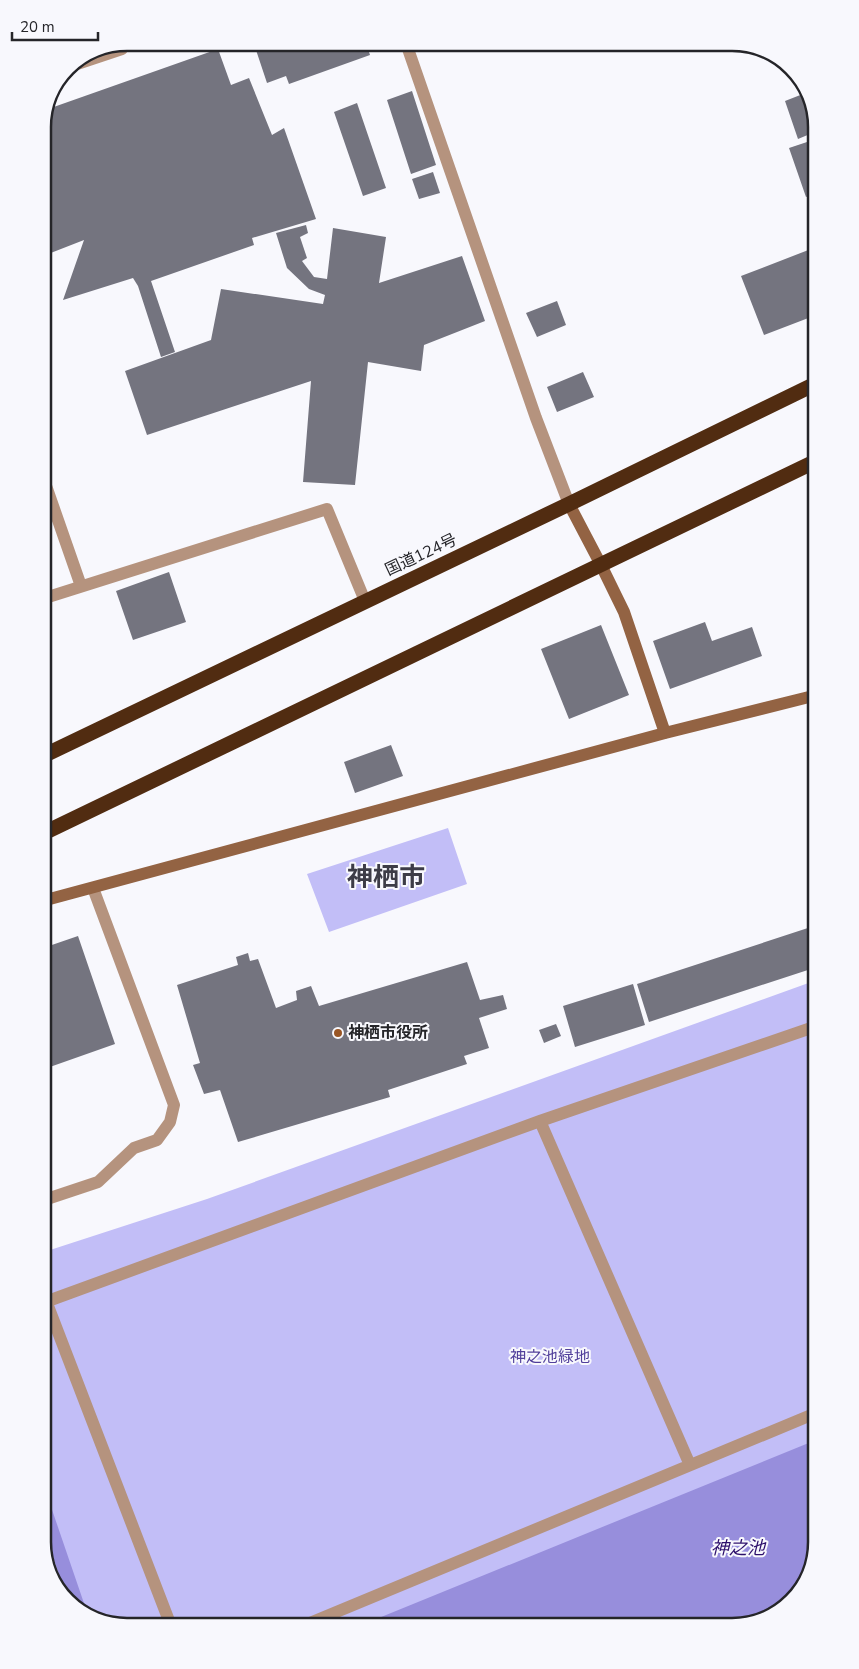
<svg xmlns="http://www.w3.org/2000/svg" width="859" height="1669" font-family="'Nunito Sans','Noto Sans JP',sans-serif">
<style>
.green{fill:#c2bef7}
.water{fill:#978edc}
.building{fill:#74747f}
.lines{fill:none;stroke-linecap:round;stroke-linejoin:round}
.lane{stroke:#b5937e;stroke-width:12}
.street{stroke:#b5937e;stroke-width:12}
.secondary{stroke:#936343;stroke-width:12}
.highway{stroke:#512c11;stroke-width:15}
.poi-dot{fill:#995625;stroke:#f8f8fd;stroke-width:2}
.labels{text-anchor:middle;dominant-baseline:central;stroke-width:4;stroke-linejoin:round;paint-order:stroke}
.street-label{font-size:16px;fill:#252529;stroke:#f8f8fd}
.poi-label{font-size:16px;font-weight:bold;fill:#252529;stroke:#f8f8fd;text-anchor:start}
.park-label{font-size:16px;fill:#513f9b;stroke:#f8f8fd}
.water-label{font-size:18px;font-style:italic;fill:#2d106c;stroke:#f8f8fd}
.town-label{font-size:26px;font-weight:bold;fill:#3d3c47;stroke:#f8f8fd}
.rim{fill:none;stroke:#252529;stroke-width:2.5}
</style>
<rect width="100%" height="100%" fill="#f8f8fd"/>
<path class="green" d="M448,828l19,56 -138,48 -22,-58z
M814,981l2,561 -14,47 -38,31 -642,6 -42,-14 -31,-38 -2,-323 160,-52z"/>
<path class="water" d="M816,1440v102l-14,47 -38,31 -400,4z
M48,1498l40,117 -8,-3 -14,-17 -17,-50z"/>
<path class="building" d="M376,46l-8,3 2,6 -81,29 -3,-8 -19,7 -12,-36z
M218,49l13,36 18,-7 23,57 12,-7 32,91 -64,19 2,7 -103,36 24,71 -14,5 -23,-71 -5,-8 -70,22 21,-60 -41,16v-134l5,-13z
M412,91l24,74 -25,9 -24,-74z
M808,92l2,3v39l-12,5 -13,-38z
M357,103l29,85 -23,8 -29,-84z
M810,141l1,54 -5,2 -17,-49z
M433,172l7,21 -21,6 -7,-20z
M306,225l2,8 -8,4 7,21 -5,3 12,16 13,2 6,-51 53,9 -7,46 83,-27 23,65 -61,24 -3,26 -53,-9 -13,123 -52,-3 8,-101 -164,54 -22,-64 86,-31 10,-51 102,15 2,-9 -16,-6 -22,-21 -11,-35z
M811,249v68l-47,18 -23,-59z
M557,301l9,24 -29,12 -11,-24z
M583,372l11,25 -37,15 -10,-25z
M169,572l17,50 -53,18 -17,-49z
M705,622l7,19 40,-14 10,29 -92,33 -17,-48z
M601,625l28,70 -60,24 -28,-70z
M45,654l7,22 -7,2z
M391,745l12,31 -48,17 -11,-31z
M814,926v42l-165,54 -12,-38z
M78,936l37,108 -68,24 -1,-121z
M248,953l2,8 8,-2 18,49 21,-8 -1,-9 15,-5 8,20 148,-44 13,38 23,-5 4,14 -28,9 10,30 -25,8 3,8 -79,26 2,7 -152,45 -18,-52 -16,4 -11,-29 7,-2 -23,-78 61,-20 -2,-8z
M633,984l12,41 -70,22 -12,-41z
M556,1024l5,12 -17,7 -5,-13z"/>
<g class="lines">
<path class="lane" d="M44,480l37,106
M540,1121l150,344
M47,1199l51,-17 36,-34 23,-8 13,-18 4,-17 -81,-217
M48,1301l492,-180 274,-94
M48,1306l123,320
M305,1625l511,-212"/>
<path class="street" d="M407,46l129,372 33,86
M68,67l54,-18
M45,598l282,-89 38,92"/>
<path class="secondary" d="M569,504l32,61 23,47 41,121
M46,900l619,-167 148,-37"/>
<path class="highway" d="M45,755l524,-251 242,-118
M46,832l766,-369"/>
</g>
<circle class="poi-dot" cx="338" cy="1033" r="5"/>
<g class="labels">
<g class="street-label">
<text transform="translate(421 555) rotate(-25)">国道124号</text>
</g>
<g class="poi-label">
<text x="348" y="1033">神栖市役所</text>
</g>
<g class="park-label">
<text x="550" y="1357">神之池緑地</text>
</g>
<g class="water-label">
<text x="738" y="1548">神之池</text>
</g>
<g class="town-label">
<text x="386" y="877">神栖市</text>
</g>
</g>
<path d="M0 0H859V1669H0ZM127 51H732A76 76 0 0 1 808 127V1542A76 76 0 0 1 732 1618H127A76 76 0 0 1 51 1542V127A76 76 0 0 1 127 51Z" fill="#f8f8fd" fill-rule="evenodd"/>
<path class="rim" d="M127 51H732A76 76 0 0 1 808 127V1542A76 76 0 0 1 732 1618H127A76 76 0 0 1 51 1542V127A76 76 0 0 1 127 51Z"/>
<path d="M12 32v8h86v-8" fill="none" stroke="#252529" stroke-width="2.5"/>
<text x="20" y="32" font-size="15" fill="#252529" stroke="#f8f8fd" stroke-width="4" paint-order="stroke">20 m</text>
</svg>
